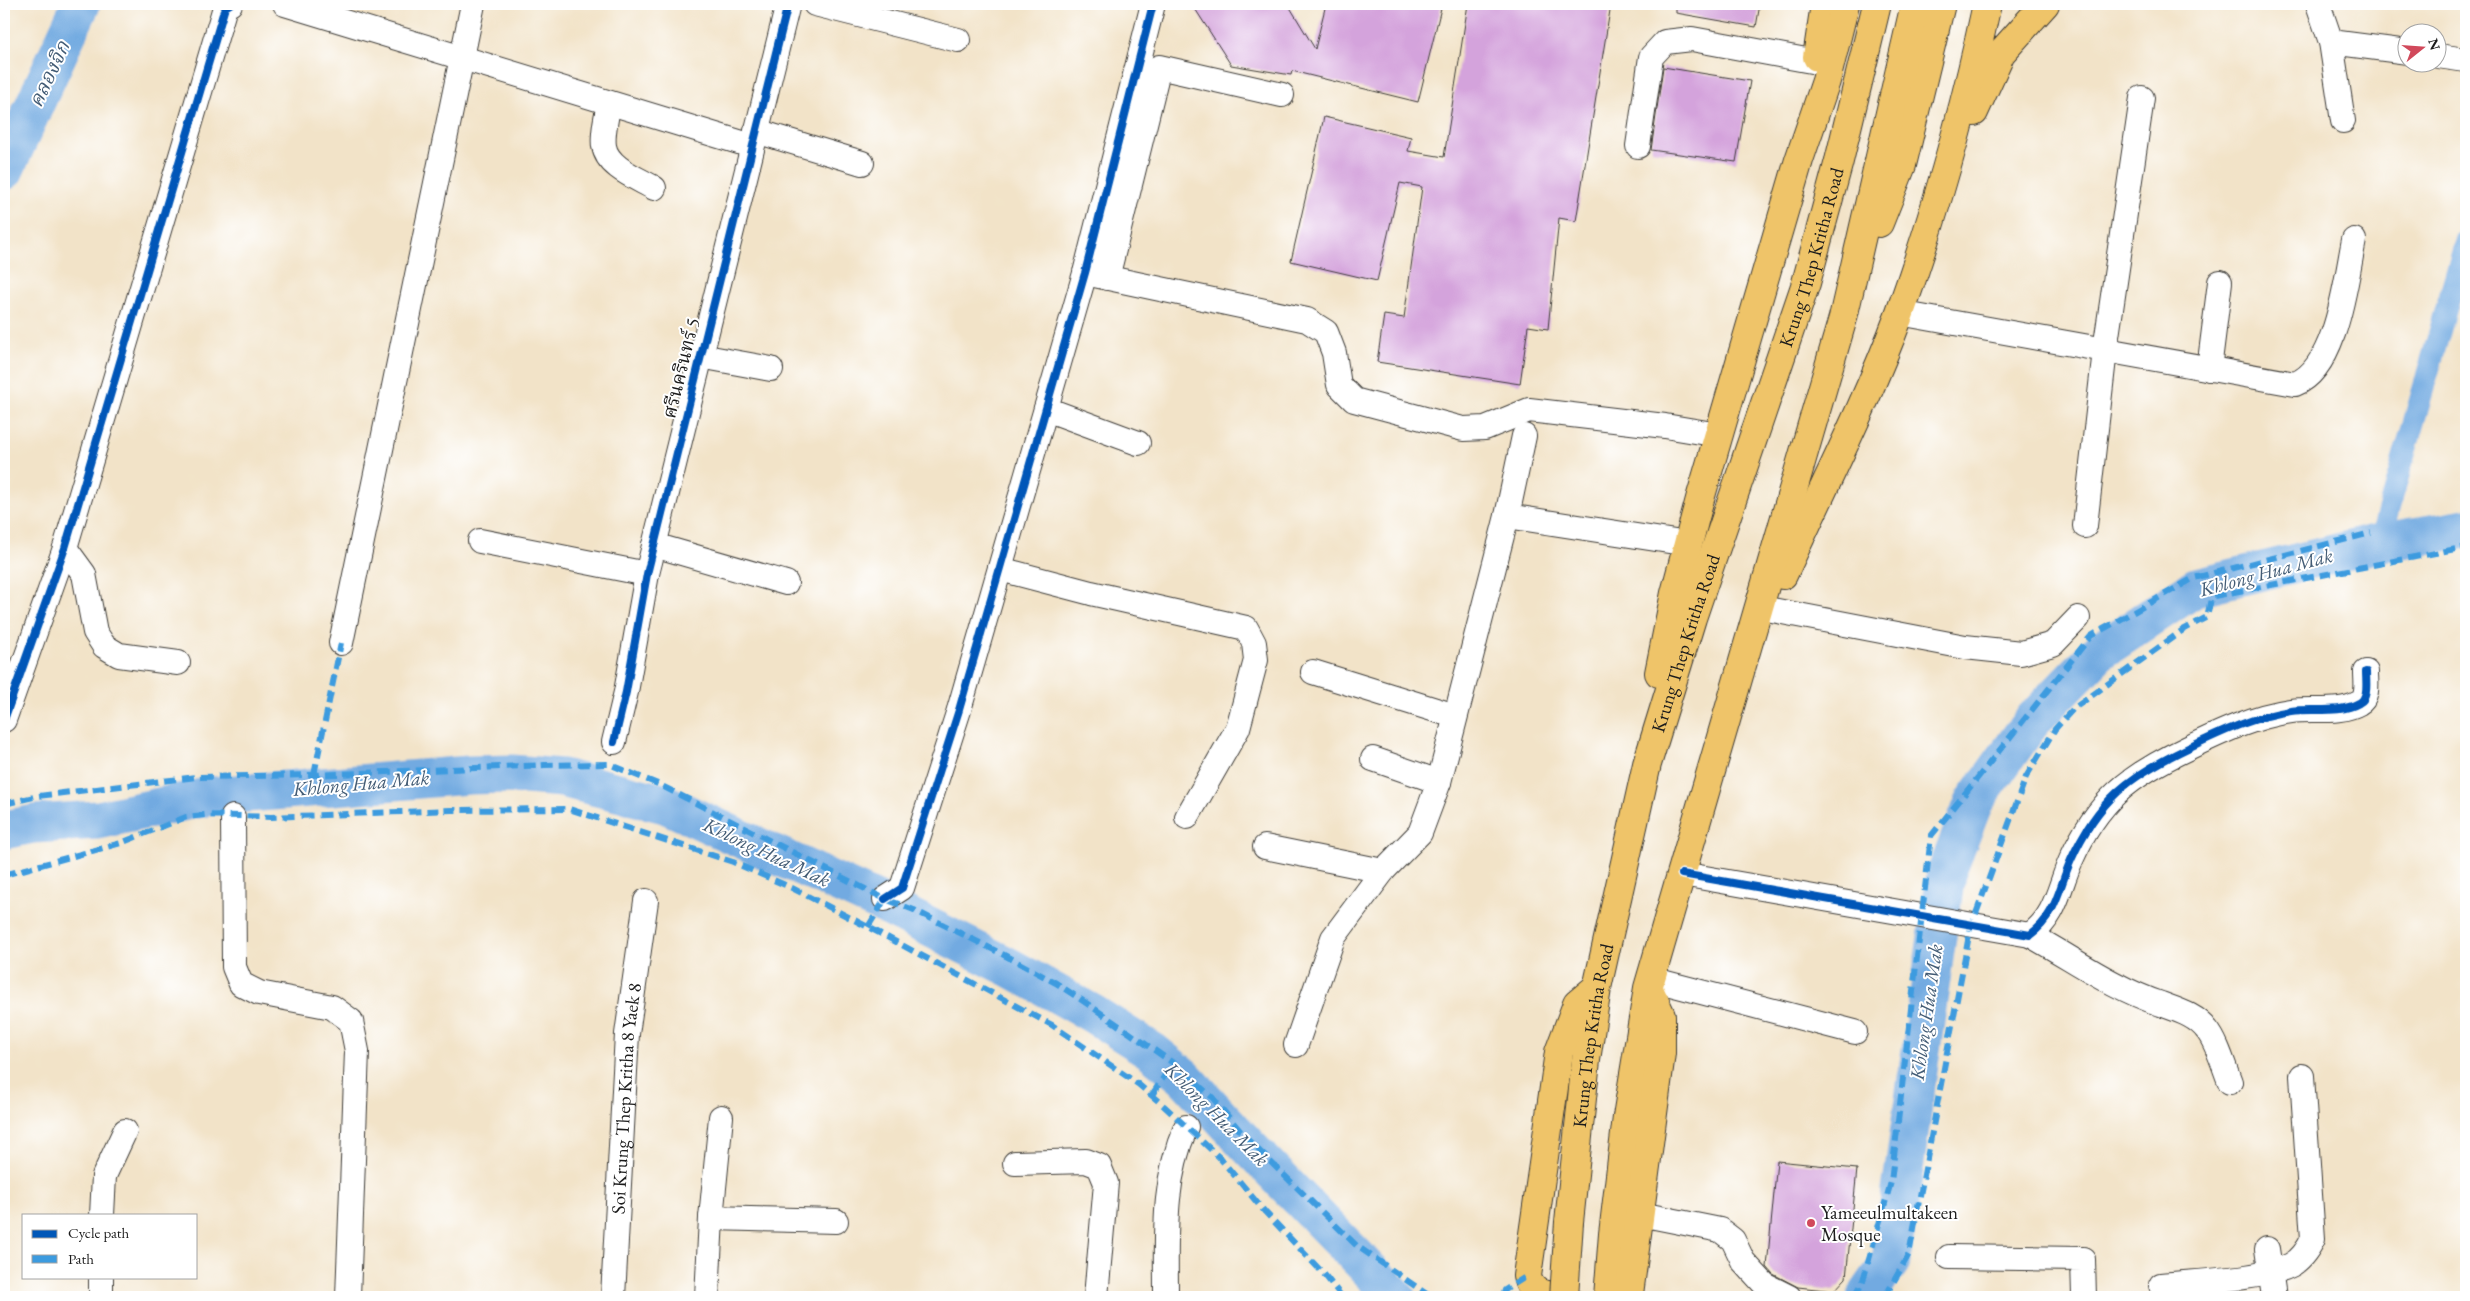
<svg xmlns="http://www.w3.org/2000/svg" width="2470" height="1301" font-family="'EB Garamond','Noto Serif Thai',serif">
<style>
.lines{fill:none;stroke-linecap:round;stroke-linejoin:round}
.canal{stroke:#72aae1;stroke-width:22}
.river{stroke:#72aae1;stroke-width:39}
.building{fill:#d4a3dc}
.minor-casing{stroke:#3c3a36;stroke-width:26}
.major-casing{stroke:#3c3a36;stroke-width:30}
.minor{stroke:#fff;stroke-width:24}
.major{stroke:#efc469;stroke-width:28}
.major-bridge-casing{stroke:#3c3a36;stroke-width:30;stroke-linecap:butt}
.major-bridge{stroke:#efc469;stroke-width:28}
.quiet{stroke:#3c9bdf;stroke-width:6;stroke-dasharray:12 6;stroke-linecap:butt}
.cycleway-casing{stroke:#fff;stroke-width:11}
.cycleway{stroke:#0057b8;stroke-width:8}
.poi-dot{fill:#d1495b;stroke:#fff;stroke-width:2}
.labels{text-anchor:middle;dominant-baseline:central;stroke-width:4;stroke-linejoin:round;paint-order:stroke}
.street-label{font-size:19px;fill:#1c1c1c;stroke:#fff}
.poi-label{font-size:19px;fill:#1c1c1c;stroke:#fff;text-anchor:start}
.water-label{font-size:20px;font-style:italic;fill:#435c75;stroke:#fff}
</style>
<rect width="100%" height="100%" fill="#fff"/>
<filter id="ink" filterUnits="userSpaceOnUse"><feTurbulence type="fractalNoise" baseFrequency=".02" numOctaves="2"/><feDisplacementMap in="SourceGraphic" scale="10" xChannelSelector="R" yChannelSelector="G"/><feConvolveMatrix kernelMatrix="1 2 1 2 8 2 1 2 1" color-interpolation-filters="sRGB"/></filter>
<filter id="wash" filterUnits="userSpaceOnUse"><feTurbulence type="fractalNoise" baseFrequency=".0096" numOctaves="4" result="noise"/><feDisplacementMap in="SourceGraphic" scale="20" xChannelSelector="R" yChannelSelector="G"/><feGaussianBlur stdDeviation="1.12" result="paint"/><feColorMatrix in="noise" values="0 0 0 0 0 0 0 0 0 0 0 0 0 0 0 0 0 1.4 0 .05"/><feComposite in="paint" operator="in"/></filter>
<g filter="url(#wash)">
<rect width="100%" height="100%" fill="#f2e3c8"/>
<g class="lines">
<path class="canal" d="M2379,543l87,-303"/>
<path class="river" d="M4,171l77,-167
M4,830l30,-6 64,-4 113,-24 258,-21 43,-1 50,4 103,26 214,98 132,66 82,46 60,38 31,25 66,71 146,149
M1866,1297l25,-36 55,-387 28,-72 58,-81 67,-69 97,-65 183,-44 87,-15"/>
</g>
<g id="blocks">
<path class="building" d="M1192,4h96l27,45 11,-45h116l-24,98 -126,-31 -1,4 -60,-10z
M1468,4h143l-35,217 -17,-3 -11,111 -20,-3 -8,58 -143,-22 7,-47 20,3 18,-131 -22,-4 -23,98 -86,-20 33,-144 87,20 -3,14 36,6z
M1676,4h84l-4,23 -80,-14z
M1663,67l87,14 -14,81 -85,-12z
M1777,1161l80,8 -11,109 -12,13 -36,-4 -25,-13 -6,-7z"/>
</g>
</g>
<g filter="url(#ink)">
<use href="#blocks" fill-opacity="0" stroke="#3c3a36" stroke-width="1"/>
<g class="lines">
<defs>
<g id="minor">
<path d="M285,4l467,142"/>
<path d="M815,4l143,36"/>
<path d="M2318,4l13,38 12,79"/>
<path d="M2331,42l77,10"/>
<path d="M2438,56l28,4"/>
<path d="M609,103c-2,12 -7,30 -5,43 3,21 33,32 50,42"/>
<path d="M756,131l106,32"/>
<path d="M1638,146l13,-89 14,-15 27,-3 125,23"/>
<path d="M1085,273l222,47 19,12 8,21 5,32 15,15 109,29 22,-1 44,-18 136,16 54,9"/>
<path d="M1107,278l52,-211 123,28"/>
<path d="M1899,313l396,71c42,-16 51,-105 59,-144"/>
<path d="M700,356l71,13"/>
<path d="M2209,369l11,-87"/>
<path d="M1046,409l92,34"/>
<path d="M1507,516l181,28"/>
<path d="M2085,526l20,-176 37,-252"/>
<path d="M480,541l167,33"/>
<path d="M654,545l132,38"/>
<path d="M65,548l19,26 11,58 9,14 15,9 59,8"/>
<path d="M1000,569l91,24 155,35 8,15 2,17 -18,68 -51,89"/>
<path d="M1767,609l198,38 56,6 32,-9 25,-26"/>
<path d="M341,643l132,-639"/>
<path d="M1313,672l142,44"/>
<path d="M4,720l61,-172 160,-541 5,-3"/>
<path d="M614,742l12,-50 21,-118 141,-570"/>
<path d="M1373,759l66,23"/>
<path d="M233,817l1,150 7,17 18,9 73,14 19,14 6,30 -9,246"/>
<path d="M1265,847l118,24"/>
<path d="M1682,874l348,61c27,-20 28,-46 41,-75 27,-60 58,-84 117,-112 33,-16 67,-32 103,-37 21,-3 49,3 68,-8 10,-5 7,-21 7,-31"/>
<path d="M885,899l17,-11 57,-178 126,-437 68,-269"/>
<path d="M2030,935c44,24 83,53 131,69 16,6 35,11 46,26 10,12 17,37 23,52"/>
<path d="M1651,979l204,53"/>
<path d="M1296,1045l37,-107 50,-67 37,-38 19,-51 68,-266 17,-80"/>
<path d="M1015,1163l71,-2 13,5 7,17 -10,114"/>
<path d="M1640,1214l80,16 13,10 10,21 22,24 24,12"/>
<path d="M102,1215l2,-39 21,-45"/>
<path d="M711,1218l125,3"/>
<path d="M2267,1249l7,48"/>
<path d="M1949,1257l134,2 1,38"/>
<path d="M2161,1285c36,-4 101,-5 130,-20 11,-6 17,-16 22,-26l-11,-163"/>
<path d="M101,1297v-20"/>
<path id="s1" d="M613,1297l14,-263 19,-133"/>
<path d="M707,1297l4,-79 10,-101"/>
<path d="M1166,1297c0,-58 -4,-116 20,-170"/>
</g>
<g id="major">
<path d="M1817,57l8,-53"/>
<path d="M1974,112l27,-59 44,-49"/>
<path d="M1879,223l23,-58 39,-161"/>
<path d="M1783,575c40,-87 84,-173 117,-262 36,-101 65,-205 87,-309"/>
<path d="M1659,673l16,-80 25,-94 99,-339 27,-79 19,-77"/>
<path id="s2" d="M1569,1222l17,-162 11,-72 50,-224 45,-146 114,-335 33,-122 38,-157"/>
<path d="M1565,1297c-18,-2 -34,-1 -38,-21l32,-224 18,-48 19,-16"/>
<path d="M1608,1297l5,-63 14,-117 21,-129 195,-670 72,-314"/>
<path d="M1624,1297l5,-3 32,-241v-38l-12,-26"/>
</g>
</defs>
<use href="#minor" class="minor-casing"/>
<use href="#major" class="major-casing"/>
<use href="#minor" class="minor"/>
<use href="#major" class="major"/>
<defs>
<path id="major-bridge" d="M1564,1297l5,-75"/>
</defs>
<use href="#major-bridge" class="major-bridge-casing"/>
<use href="#major-bridge" class="major-bridge"/>
<path class="quiet" d="M314,775l27,-132
M4,804l34,-8 158,-19 118,-2 231,-10 64,-1 51,21 225,114 29,11 90,45 52,28 39,26 78,54 39,34 34,41 111,108 74,51
M4,875l117,-32 65,-26 19,-2 66,2 180,-7 118,-1 164,53 59,26 76,39 184,98 86,59 26,22 55,51 46,55 59,62 18,23
M868,927l17,-28
M1152,1095l21,-32
M1503,1297l2,-7 22,-14
M1854,1297l8,-13 29,-102 40,-346 160,-200 103,-58 177,-45
M1885,1297l24,-43 61,-324 56,-153 29,-48 18,-20 110,-79 24,-13 4,-18 3,-3 252,-49"/>
<defs>
<path id="cycleway" d="M4,720l61,-172 160,-541 5,-3
M614,742l12,-50 21,-118 141,-570
M1682,874l348,61c27,-20 28,-46 41,-75 27,-60 58,-84 117,-112 33,-16 67,-32 103,-37 21,-3 49,3 68,-8 10,-5 7,-21 7,-31
M885,899l17,-11 57,-178 126,-437 68,-269"/>
</defs>
<use href="#cycleway" class="cycleway-casing"/>
<use href="#cycleway" class="cycleway"/>
</g>
</g>
<circle class="poi-dot" cx="1811" cy="1223" r="5"/>
<g class="labels">
<g class="street-label">
<text stroke="none"><textPath href="#s2" startOffset="998">Krung Thep Kritha Road</textPath></text>
<text transform="translate(681 368) rotate(-76)">ศรีนครินทร์ 5</text>
<text stroke="none"><textPath href="#s2" startOffset="592">Krung Thep Kritha Road</textPath></text>
<text stroke="none"><textPath href="#s2" startOffset="188">Krung Thep Kritha Road</textPath></text>
<text stroke="none"><textPath href="#s1" startOffset="199">Soi Krung Thep Kritha 8 Yaek 8</textPath></text>
</g>
<g class="poi-label">
<text x="1821" y="1212">Yameeulmultakeen<tspan x="1821" dy="22">Mosque</tspan></text>
</g>
<g class="water-label">
<text transform="translate(49 74) rotate(-65)">คลองจิก</text>
<text transform="translate(2266 572) rotate(-15)">Khlong Hua Mak</text>
<text transform="translate(361 783) rotate(-5)">Khlong Hua Mak</text>
<text transform="translate(767 852) rotate(25)">Khlong Hua Mak</text>
<text transform="translate(1926 1012) rotate(-82)">Khlong Hua Mak</text>
<text transform="translate(1217 1114) rotate(45)">Khlong Hua Mak</text>
</g>
</g>
<rect width="2470" height="1301" fill="none" stroke="#fff" stroke-width="20"/>
<rect x="22" y="1214" width="175" height="65" fill="#ffffff" stroke="#a4a4a4"/>
<rect x="32" y="1230" width="25" height="8" fill="#0057b8" stroke="#a4a4a4"/>
<text x="68" y="1238" font-size="15" fill="#1c1c1c">Cycle path</text>
<rect x="32" y="1255" width="25" height="8" fill="#3c9bdf" stroke="#a4a4a4"/>
<text x="68" y="1264" font-size="15" fill="#1c1c1c">Path</text>
<g transform="translate(2422 48) rotate(73)"><circle r="24" fill="#ffffff" stroke="#a4a4a4"/>
<path d="M0-4L9 19L0 12L-9 19Z" fill="#d1495b"/>
<text y="-8" font-size="14" font-weight="bold" text-anchor="middle" fill="#1c1c1c">N</text>
</g>
</svg>
